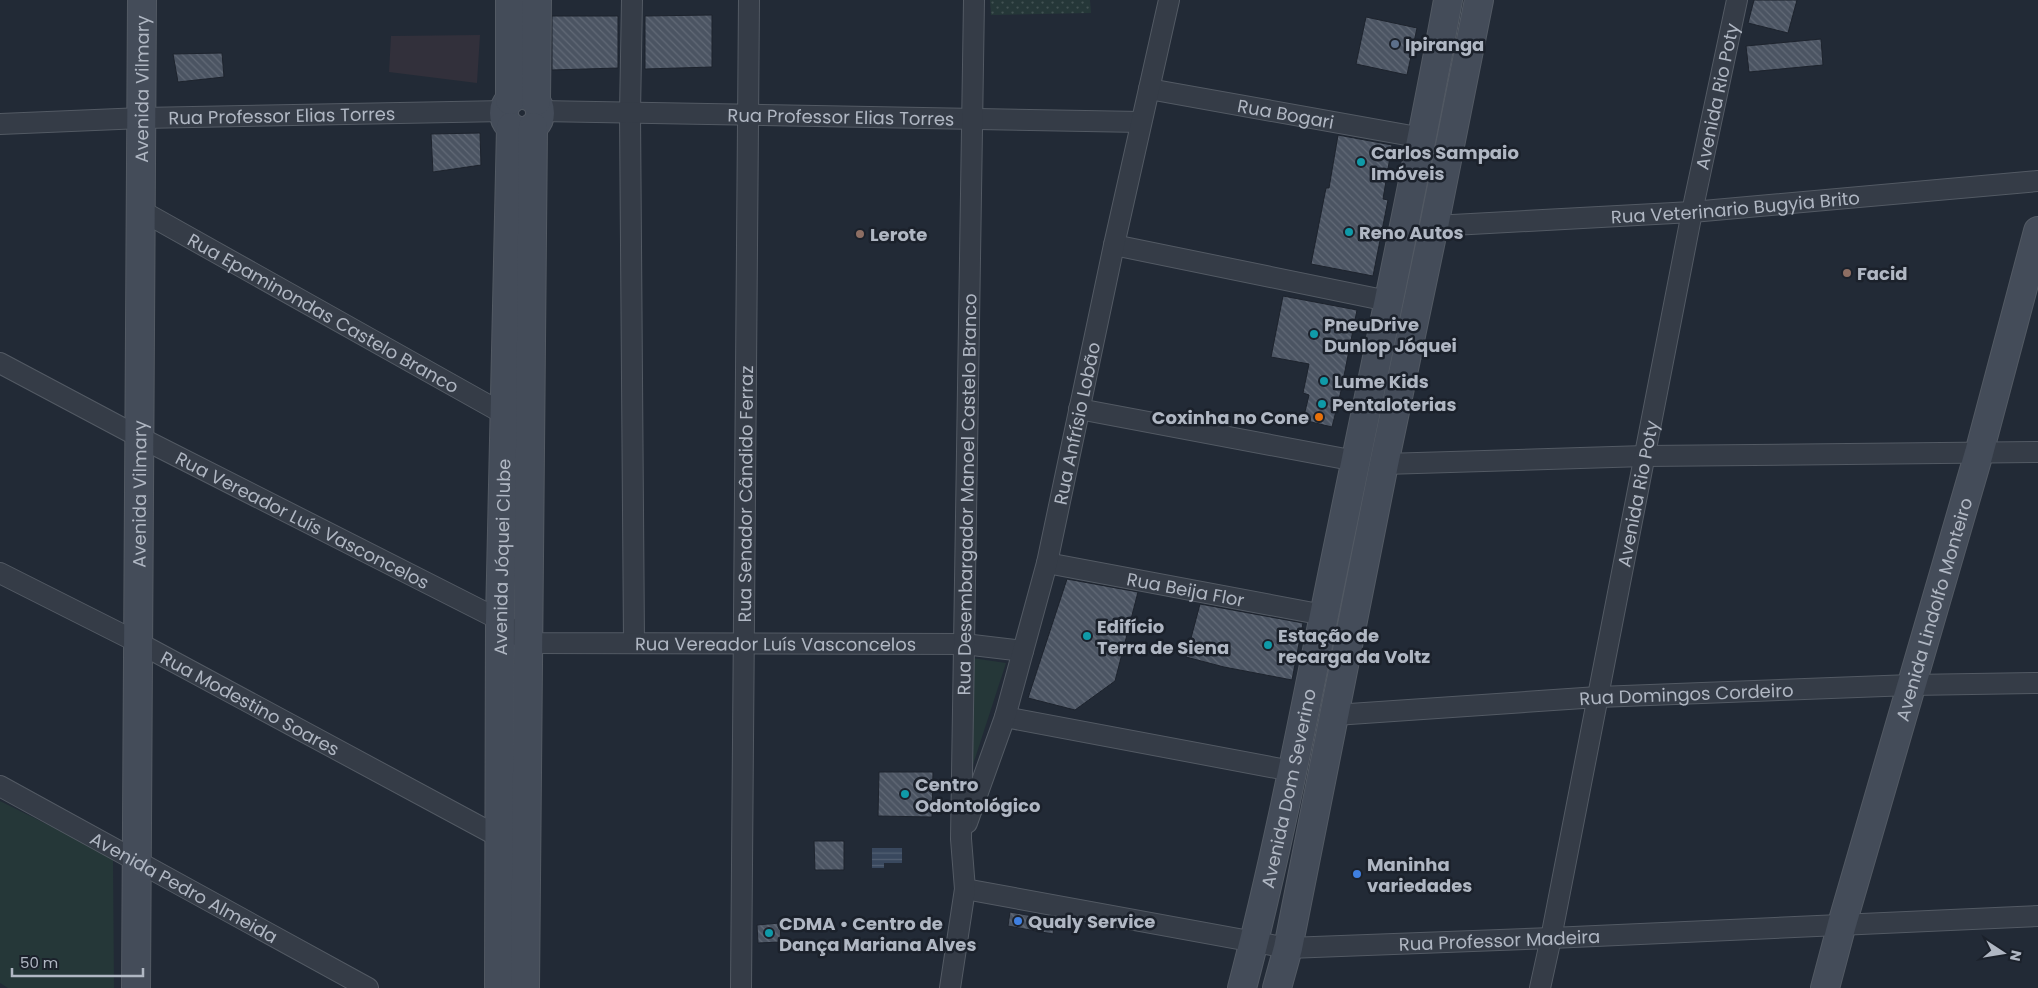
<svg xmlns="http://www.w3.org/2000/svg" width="2038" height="988" font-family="Poppins,sans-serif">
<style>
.medical{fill:#32303b}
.grass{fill:url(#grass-dots)}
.park{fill:#253738}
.water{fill:url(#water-rules)}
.building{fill:url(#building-back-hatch);stroke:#1d232d}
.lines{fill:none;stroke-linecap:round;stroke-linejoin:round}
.street-casing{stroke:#535a64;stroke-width:22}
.secondary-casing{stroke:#535a64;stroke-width:30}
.street{stroke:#353c47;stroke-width:20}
.secondary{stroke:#444c59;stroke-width:28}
.service-dot{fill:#5c6f8a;stroke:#1b212b;stroke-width:2}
.culture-dot{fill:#0f9aa8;stroke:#1b212b;stroke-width:2}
.education-dot{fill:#8d6e63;stroke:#1b212b;stroke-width:2}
.food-dot{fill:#e8710a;stroke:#1b212b;stroke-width:2}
.shop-dot{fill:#3f7fe0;stroke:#1b212b;stroke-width:2}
.labels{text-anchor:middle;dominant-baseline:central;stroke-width:5;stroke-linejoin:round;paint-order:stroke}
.poi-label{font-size:18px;font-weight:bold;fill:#b0b7c3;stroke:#1b212b;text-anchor:start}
.street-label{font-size:18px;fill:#b0b7c3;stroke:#1b212b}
</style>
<defs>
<pattern id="grass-dots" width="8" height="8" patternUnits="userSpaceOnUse" patternTransform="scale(1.25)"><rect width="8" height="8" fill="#253738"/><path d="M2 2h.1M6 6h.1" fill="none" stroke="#425253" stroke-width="1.8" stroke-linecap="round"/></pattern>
<pattern id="water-rules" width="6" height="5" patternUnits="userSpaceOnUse" patternTransform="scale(1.25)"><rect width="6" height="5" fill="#39485e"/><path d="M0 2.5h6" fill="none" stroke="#536073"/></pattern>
<pattern id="building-back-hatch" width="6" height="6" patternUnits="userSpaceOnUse" patternTransform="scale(1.25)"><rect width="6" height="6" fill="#4b5462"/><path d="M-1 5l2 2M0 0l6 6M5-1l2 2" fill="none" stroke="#626a77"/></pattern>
</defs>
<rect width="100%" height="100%" fill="#222a36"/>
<path class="medical" d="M480,35l-3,48 -88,-11 2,-36z"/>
<path class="grass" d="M990,0h100l1,13 -100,2z"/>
<path class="park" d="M972,658l34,5 -37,114z
M0,801l113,56 1,131h-106l-8,-5z"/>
<path class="water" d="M872,848h30v15h-18v5h-12z"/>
<path class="building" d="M1754,0h43l-9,33 -40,-10z
M712,15v52l-67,2v-53z
M552,16h66v52l-66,2z
M1366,17l51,11 -10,47 -51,-11z
M1821,39l2,26 -74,7 -3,-26z
M222,53l2,24 -46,5 -5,-28z
M480,133l1,32 -48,7 -2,-38z
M1338,135l54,10 -9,54 5,1 -15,76 -62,-12 15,-76h3z
M1283,296l74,14 -16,81 -9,36 -29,-7 6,-25 -6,-2 6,-29 -38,-7z
M1067,579l71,13 -23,89 -40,29 -47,-12z
M1200,604l103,19 -11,57 -68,-13 -38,-10z
M879,772h54l-1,45 -54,-1z
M814,841h30v29h-29z
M1010,912l45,8 -2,14 -45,-8z
M780,923l1,19 -23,1 -1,-18z"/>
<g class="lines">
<defs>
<g id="street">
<path d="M632,0l-2,113 4,530"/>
<path id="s1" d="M1149,89l274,49"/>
<path id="s2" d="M540,111l601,11"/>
<path id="s3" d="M0,124l142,-6 363,-7"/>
<path id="s4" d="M142,211l362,203"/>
<path id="s5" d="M1434,226l258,-14 346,-31"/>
<path d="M1114,245l274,56"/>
<path id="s6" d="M0,363l141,75 359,182 28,23 436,1 59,7"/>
<path d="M1079,409l277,52"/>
<path d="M1384,464l261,-8 393,-4"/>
<path id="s7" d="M1047,563l277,52"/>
<path id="s8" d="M0,573l139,70 362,195"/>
<path id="s9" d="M1335,715l263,-18 313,-12 127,-2"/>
<path d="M1005,717l287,54"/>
<path id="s10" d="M0,786l368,202"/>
<path id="s11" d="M967,823l38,-106 42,-154 67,-318 55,-245"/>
<path id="s12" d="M965,889l323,59 263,-10 487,-22"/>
<path id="s13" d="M741,988l8,-988"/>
<path id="s14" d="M950,988l15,-99 -4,-50 13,-839"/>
<path id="s15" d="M1540,988l11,-50 141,-726 45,-212"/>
</g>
<g id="secondary">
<circle cx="522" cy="113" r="18"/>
<path d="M510,100v-100"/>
<path d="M536,101l1,-101"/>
<path id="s16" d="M136,988l6,-988"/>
<path id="s17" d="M499,988l1,-368 11,-493"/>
<path d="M525,988l8,-861"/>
<path id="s18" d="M1242,988c40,-152 68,-307 100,-461 36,-176 74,-351 106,-527"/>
<path d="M1277,988l11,-40 96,-484 50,-238 45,-226"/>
<path id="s19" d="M1825,988l17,-64 137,-471 59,-222"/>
</g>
</defs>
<use href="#street" class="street-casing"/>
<use href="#secondary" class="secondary-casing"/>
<use href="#street" class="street"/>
<use href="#secondary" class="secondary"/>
</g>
<circle class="service-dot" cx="1395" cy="44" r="5"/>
<g class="culture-dot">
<circle cx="1361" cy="162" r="5"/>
<circle cx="1349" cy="232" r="5"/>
<circle cx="1314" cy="334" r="5"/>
<circle cx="1324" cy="381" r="5"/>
<circle cx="1322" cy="404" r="5"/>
<circle cx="1087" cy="636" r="5"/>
<circle cx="1268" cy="645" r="5"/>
<circle cx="905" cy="794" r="5"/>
<circle cx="769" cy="933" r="5"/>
</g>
<g class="education-dot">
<circle cx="860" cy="234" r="5"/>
<circle cx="1847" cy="273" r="5"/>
</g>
<circle class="food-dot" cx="1319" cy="417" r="5"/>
<g class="shop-dot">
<circle cx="1357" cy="874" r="5"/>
<circle cx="1018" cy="921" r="5"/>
</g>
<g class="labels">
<g class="poi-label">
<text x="1405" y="44">Ipiranga</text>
<text x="1371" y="152">Carlos Sampaio<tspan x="1371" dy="21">Imóveis</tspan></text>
<text x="1359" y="232">Reno Autos</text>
<text x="870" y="234">Lerote</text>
<text x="1857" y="273">Facid</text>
<text x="1324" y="324">PneuDrive<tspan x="1324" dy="21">Dunlop Jóquei</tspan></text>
<text x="1334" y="381">Lume Kids</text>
<text x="1332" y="404">Pentaloterias</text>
<text x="1309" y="417" text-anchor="end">Coxinha no Cone</text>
<text x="1097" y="626">Edifício<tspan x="1097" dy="21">Terra de Siena</tspan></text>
<text x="1278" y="635">Estação de<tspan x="1278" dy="21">recarga da Voltz</tspan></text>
<text x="915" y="784">Centro<tspan x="915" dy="21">Odontológico</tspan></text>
<text x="1367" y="864">Maninha<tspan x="1367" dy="21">variedades</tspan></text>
<text x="1028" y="921">Qualy Service</text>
<text x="779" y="923">CDMA • Centro de<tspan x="779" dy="21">Dança Mariana Alves</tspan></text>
</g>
<g class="street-label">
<text stroke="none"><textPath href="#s16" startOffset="899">Avenida Vilmary</textPath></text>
<text stroke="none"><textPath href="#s15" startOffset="909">Avenida Rio Poty</textPath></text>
<text stroke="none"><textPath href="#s1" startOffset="139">Rua Bogari</textPath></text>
<text stroke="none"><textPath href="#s3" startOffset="282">Rua Professor Elias Torres</textPath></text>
<text stroke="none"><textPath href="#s2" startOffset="301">Rua Professor Elias Torres</textPath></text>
<text stroke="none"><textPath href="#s5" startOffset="302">Rua Veterinario Bugyia Brito</textPath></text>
<text stroke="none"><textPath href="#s4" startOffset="208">Rua Epaminondas Castelo Branco</textPath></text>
<text stroke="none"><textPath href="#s11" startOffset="415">Rua Anfrísio Lobão</textPath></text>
<text stroke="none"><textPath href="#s16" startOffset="494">Avenida Vilmary</textPath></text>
<text stroke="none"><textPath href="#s13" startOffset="494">Rua Senador Cândido Ferraz</textPath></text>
<text stroke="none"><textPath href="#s15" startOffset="504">Avenida Rio Poty</textPath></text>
<text stroke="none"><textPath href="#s14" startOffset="495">Rua Desembargador Manoel Castelo Branco</textPath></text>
<text stroke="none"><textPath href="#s6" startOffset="341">Rua Vereador Luís Vasconcelos</textPath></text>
<text stroke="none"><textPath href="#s17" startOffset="431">Avenida Jóquei Clube</textPath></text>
<text stroke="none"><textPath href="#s7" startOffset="141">Rua Beija Flor</textPath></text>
<text stroke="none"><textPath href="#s19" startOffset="394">Avenida Lindolfo Monteiro</textPath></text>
<text stroke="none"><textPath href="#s6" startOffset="846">Rua Vereador Luís Vasconcelos</textPath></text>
<text stroke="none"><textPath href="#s9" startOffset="352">Rua Domingos Cordeiro</textPath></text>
<text stroke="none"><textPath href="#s8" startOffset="282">Rua Modestino Soares</textPath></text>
<text stroke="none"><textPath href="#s18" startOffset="205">Avenida Dom Severino</textPath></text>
<text stroke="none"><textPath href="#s10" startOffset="210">Avenida Pedro Almeida</textPath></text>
<text stroke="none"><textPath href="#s12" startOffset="540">Rua Professor Madeira</textPath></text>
</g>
</g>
<g transform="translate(2003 953) rotate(102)" stroke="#1b212b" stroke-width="4" paint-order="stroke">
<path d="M0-4L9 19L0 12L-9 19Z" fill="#b0b7c3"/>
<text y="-8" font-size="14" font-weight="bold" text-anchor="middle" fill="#b0b7c3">N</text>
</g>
<path d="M12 968v8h131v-8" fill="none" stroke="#b0b7c3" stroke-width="2.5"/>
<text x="20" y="968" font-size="15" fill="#b0b7c3" stroke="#1b212b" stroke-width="4" paint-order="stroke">50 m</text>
</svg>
